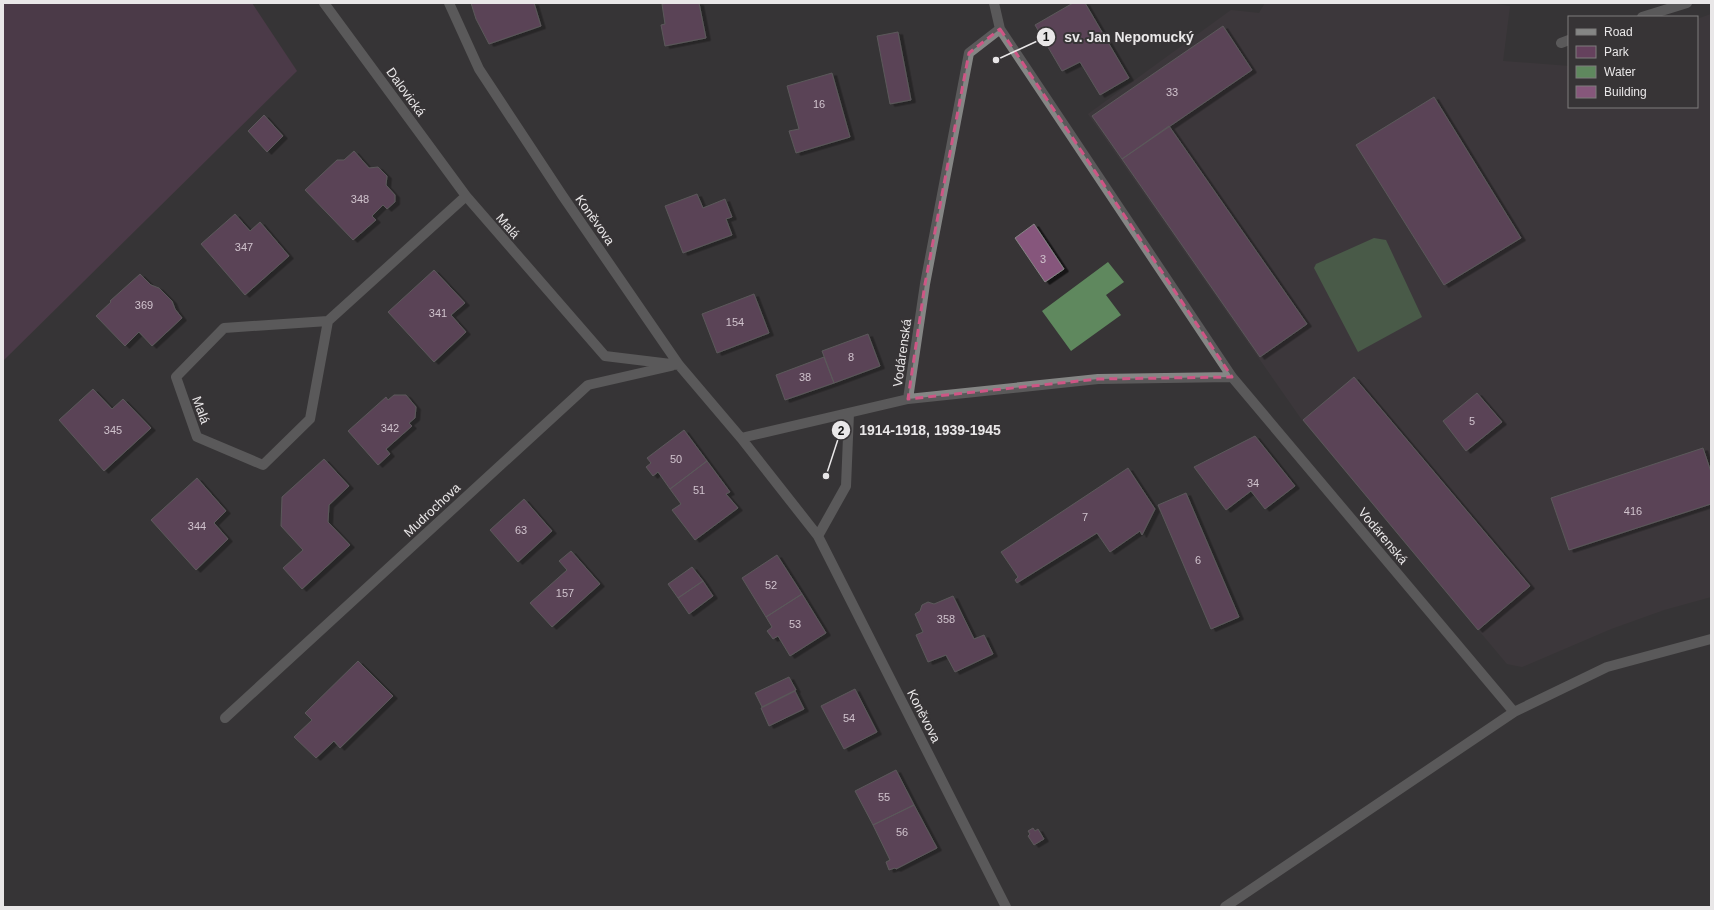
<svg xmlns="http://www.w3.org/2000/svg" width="1714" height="910" font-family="Helvetica,sans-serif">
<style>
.built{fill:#443b41}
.green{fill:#65415d}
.water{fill:#5f885e}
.building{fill:#86577b;stroke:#878486;filter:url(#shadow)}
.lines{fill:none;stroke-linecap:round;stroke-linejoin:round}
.minor{stroke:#858685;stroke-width:10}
.marked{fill:none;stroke:#ce5685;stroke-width:3;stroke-dasharray:8 5;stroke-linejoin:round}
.labels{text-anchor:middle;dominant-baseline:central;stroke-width:4;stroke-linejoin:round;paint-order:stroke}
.number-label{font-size:11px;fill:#d0c3cd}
.street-label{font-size:13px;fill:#e9e7e8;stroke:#373436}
.leader{fill:none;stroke:#e9e7e8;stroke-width:1.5}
.callout-dot{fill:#e9e7e8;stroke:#373436;stroke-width:1.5}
.mark-label{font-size:12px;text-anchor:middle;font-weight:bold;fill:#111}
.callout-label{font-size:14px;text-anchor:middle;font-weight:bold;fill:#e9e7e8;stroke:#373436;stroke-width:4;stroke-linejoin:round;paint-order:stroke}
</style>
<defs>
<filter id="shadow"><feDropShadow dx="4.5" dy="2.5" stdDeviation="0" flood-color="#0009"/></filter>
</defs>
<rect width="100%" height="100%" fill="#373436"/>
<path class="built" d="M1265,3h224l21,3 -7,55 66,5v41h128v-88l14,-5v583l-47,13 -53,19 -89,38 -15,-3 -205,-244 -214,-306 143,-104 28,3z"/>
<path class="green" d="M3,3h249l45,68 -294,290z"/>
<path class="water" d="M1374,238l12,2 36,77 -64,35 -44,-84 2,-4z
M1108,262l16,20 -18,13 15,20 -50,36 -29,-40z"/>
<path class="building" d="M471,3h63l7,23 -52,18 -13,-25z
M669,3h30l7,35 -41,8 -4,-21 4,-1 -3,-20z
M1073,3h12l44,75 -29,17 -20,-33 -18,9 -27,-46z
M1223,26l29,44 -130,89 -30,-43z
M898,32l13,68 -21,4 -13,-68z
M832,73l18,64 -54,16 -7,-22 10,-2 -12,-43z
M1434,97l87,141 -77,47 -88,-140z
M264,115l19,21 -16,16 -19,-21z
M1169,126l138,198 -47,33 -138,-198z
M354,151l15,17 9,-1 9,9 -1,9 9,10v7l-8,7 -4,-4 -11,11 4,4 -23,20 -48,-50 32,-30h7z
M697,194l6,14 22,-9 7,18 -6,2 6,16 -49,18 -18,-47z
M235,214l15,17 10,-9 29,34 -44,39 -44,-51z
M1034,224l30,45 -19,13 -30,-44z
M434,270l31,33 -14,12 15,17 -32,30 -46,-50z
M140,274l11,11 8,3 13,13 3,8 7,9 -30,28 -13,-14 -14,14 -29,-30 15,-14 -1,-1z
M754,294l15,39 -52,20 -15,-39z
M868,334l12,32 -46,17 -12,-32z
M824,357l10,26 -49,17 -9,-25z
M1354,377l176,209 -52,44 -175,-210z
M93,389l19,20 11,-10 28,29 -47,43 -45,-51z
M1477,393l25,29 -36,29 -23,-30z
M394,395h12l10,12 -1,11 -6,5 3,3 -26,23 4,5 -12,11 -30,-34 38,-34 2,3z
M684,430l23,31 -37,28 -12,-17 -5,4 -7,-9 5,-4 -4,-5z
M1255,436l40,50 -30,23 -14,-18 -25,19 -32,-43z
M1703,448l8,24v32l-142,46 -18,-52z
M324,459l25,27 -20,19 -1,17 22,23 -48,44 -19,-21 20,-18 -22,-24 1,-29z
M707,461l23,31 -4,2 12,14 -43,32 -23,-30 9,-6 -11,-15z
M1128,468l27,41 -13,26 -2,-4 -30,21 -13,-19 -80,50 -2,-3 3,-3 -17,-25z
M197,478l29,33 -12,12 14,16 -32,31 -45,-50z
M1186,493l53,124 -28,12 -53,-124z
M524,499l28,32 -34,31 -28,-32z
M571,551l29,33 -48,43 -22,-24 37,-33 -8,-9z
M777,555l25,39 -36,23 -24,-39z
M692,567l11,14 -25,17 -10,-14z
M703,581l10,15 -24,18 -11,-16z
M802,594l24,39 -36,23 -12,-20 -5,3 -6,-8 5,-4 -6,-10z
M953,596l21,43 10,-4 9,19 -38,18 -9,-17 -18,7 -12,-27 7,-3 -8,-18 5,-3 2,-6 6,-3 6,2z
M358,661l35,35 -53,52 -6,-7 -18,17 -22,-21 18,-17 -7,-7z
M789,677l7,13 -34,17 -7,-14z
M855,689l22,43 -33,17 -23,-43z
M795,691l9,18 -35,17 -8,-18z
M896,770l18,35 -41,20 -18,-34z
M914,805l23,43 -41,21 -1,-1 -6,2 -3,-8 4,-2 -17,-35z
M1033,828l2,3 3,-2 6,10 -10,6 -6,-9 2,-2 -2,-3z"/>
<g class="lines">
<path class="minor" d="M324,3l142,193
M449,3l30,66 83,126 117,170 62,73 77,98 188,371
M994,3l6,26 232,348 282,335
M1642,17l45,-14
M1561,43l8,-3
M328,321l-18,98 -47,46 -66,-28 -21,-60 48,-49 104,-7 138,-125 139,160 74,9
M908,399l17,-115 44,-231 31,-24
M741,438l167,-39 190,-20 134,-2
M818,536l28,-50 3,-73
M225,718l363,-333 83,-19
M1225,907l289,-195 93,-45 104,-28"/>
</g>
<path d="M0 0H1714V910H0ZM1000,29l232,348 -134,2 -190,20 17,-115 44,-231z" fill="#373436" fill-opacity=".55" fill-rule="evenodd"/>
<path class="marked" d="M1000,29l232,348 -134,2 -190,20 17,-115 44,-231z"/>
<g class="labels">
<g class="number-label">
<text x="1172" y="92">33</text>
<text x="819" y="104">16</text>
<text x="360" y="199">348</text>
<text x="244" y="247">347</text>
<text x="1043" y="259">3</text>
<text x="144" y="305">369</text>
<text x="438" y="313">341</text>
<text x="735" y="322">154</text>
<text x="851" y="357">8</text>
<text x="805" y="377">38</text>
<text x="1472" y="421">5</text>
<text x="390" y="428">342</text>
<text x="113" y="430">345</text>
<text x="676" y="459">50</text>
<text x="1253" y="483">34</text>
<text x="699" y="490">51</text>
<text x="1633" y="511">416</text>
<text x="1085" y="517">7</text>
<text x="197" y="526">344</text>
<text x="521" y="530">63</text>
<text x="1198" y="560">6</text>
<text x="771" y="585">52</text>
<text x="565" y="593">157</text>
<text x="946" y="619">358</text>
<text x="795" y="624">53</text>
<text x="849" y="718">54</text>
<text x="884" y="797">55</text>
<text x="902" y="832">56</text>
</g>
<g class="street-label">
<text transform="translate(406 92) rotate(54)">Dalovická</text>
<text transform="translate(595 220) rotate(55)">Koněvova</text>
<text transform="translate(508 226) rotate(49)">Malá</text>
<text transform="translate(902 353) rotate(-82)">Vodárenská</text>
<text transform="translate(201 410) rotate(70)">Malá</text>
<text transform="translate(432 510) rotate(-43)">Mudrochova</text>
<text transform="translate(1383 536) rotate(50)">Vodárenská</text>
<text transform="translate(924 716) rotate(63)">Koněvova</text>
</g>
</g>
<path class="leader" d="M996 60L1046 37M826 476L841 430"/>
<g class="callout-dot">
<circle cx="996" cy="60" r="4"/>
<circle cx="826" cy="476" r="4"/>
<circle cx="1046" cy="37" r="10"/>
<circle cx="841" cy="430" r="10"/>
</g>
<g class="mark-label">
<text x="1046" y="41">1</text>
<text x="841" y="435">2</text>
</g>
<g class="callout-label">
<text x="1129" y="42">sv. Jan Nepomucký</text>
<text x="930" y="435">1914-1918, 1939-1945</text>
</g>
<rect width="1714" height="910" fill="none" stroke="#e9e7e8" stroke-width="8"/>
<rect x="1568" y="16" width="130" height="92" fill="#373436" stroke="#7e7c7d"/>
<rect x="1576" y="29" width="20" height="6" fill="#858685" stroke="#7e7c7d"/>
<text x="1604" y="36" font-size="12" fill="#e9e7e8">Road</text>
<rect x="1576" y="46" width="20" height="12" fill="#65415d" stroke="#7e7c7d"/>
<text x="1604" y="56" font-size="12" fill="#e9e7e8">Park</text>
<rect x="1576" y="66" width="20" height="12" fill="#5f885e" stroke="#7e7c7d"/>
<text x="1604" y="76" font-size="12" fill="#e9e7e8">Water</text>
<rect x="1576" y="86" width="20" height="12" fill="#86577b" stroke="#7e7c7d"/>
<text x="1604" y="96" font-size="12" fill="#e9e7e8">Building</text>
</svg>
